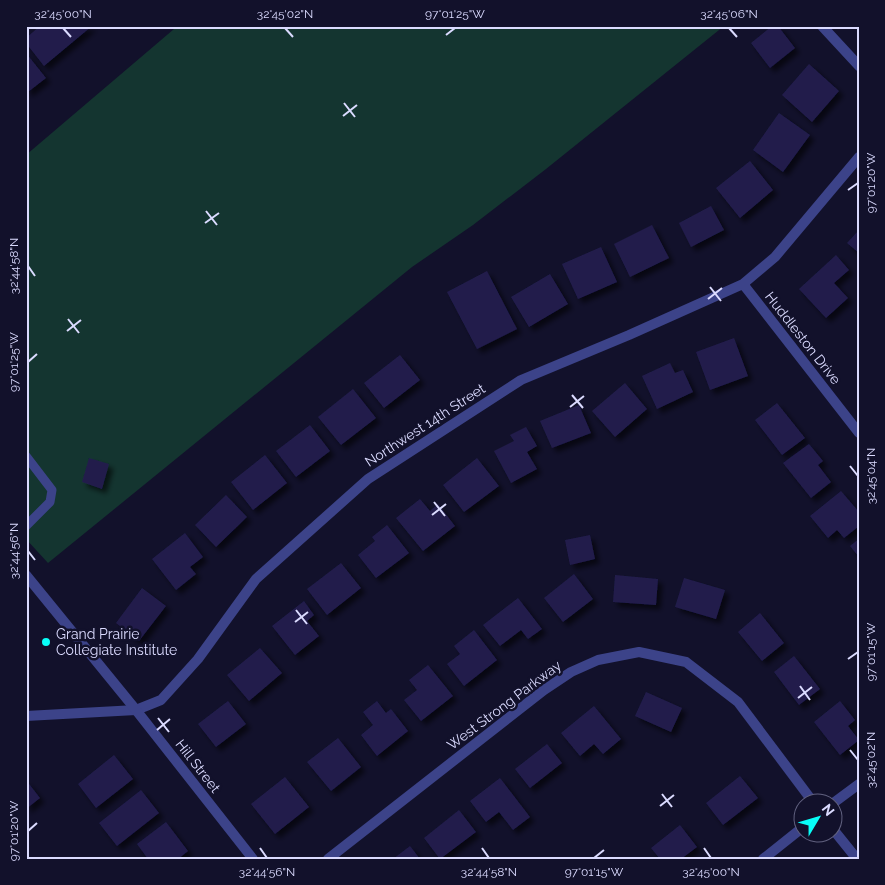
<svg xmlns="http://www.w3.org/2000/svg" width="885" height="885" font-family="Raleway,sans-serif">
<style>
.green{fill:#143530}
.building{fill:#211d4c;filter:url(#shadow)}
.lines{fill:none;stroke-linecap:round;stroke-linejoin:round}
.service{stroke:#3c4389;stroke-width:9}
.minor{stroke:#3c4389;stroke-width:10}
.tertiary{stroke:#3c4389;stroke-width:10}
.ticks{fill:none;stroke:#dbdbff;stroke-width:2}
.poi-dot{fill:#08fef8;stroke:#12112b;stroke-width:2}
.labels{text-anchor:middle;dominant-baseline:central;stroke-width:5;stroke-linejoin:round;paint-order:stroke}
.street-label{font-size:14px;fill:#dbdbff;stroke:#12112b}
.poi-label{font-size:14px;fill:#dbdbff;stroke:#12112b;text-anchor:start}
.neatline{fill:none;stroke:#dbdbff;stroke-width:2}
.ticks-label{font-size:12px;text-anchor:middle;fill:#dbdbff}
</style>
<defs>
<filter id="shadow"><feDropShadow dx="4.5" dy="4.5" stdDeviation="2.5" flood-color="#0009"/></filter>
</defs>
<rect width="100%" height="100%" fill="#12112b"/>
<path class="green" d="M172,26h552l-178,143 -73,56 -61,42 -364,296 -22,-24v-384l148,-126z"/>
<path class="building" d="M40,26h52l-48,40 -18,-23v-5z
M772,26h6l17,22 -25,20 -19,-25z
M26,53l20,25 -18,14 -2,-2z
M809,64l30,27 -27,31 -30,-27z
M779,113l31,22 -27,37 -30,-22z
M750,161l23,29 -33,28 -24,-30z
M711,206l13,24 -33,17 -12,-24z
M652,225l17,33 -39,19 -16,-33z
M859,230v23l-12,-10z
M601,247l16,35 -39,17 -16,-35z
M836,255l13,15 -15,13 14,15 -22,20 -27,-29z
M487,271l30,58 -40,20 -30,-57z
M550,274l18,30 -39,23 -18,-30z
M734,338l14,38 -38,14 -14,-38z
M400,355l20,25 -36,28 -20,-25z
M670,363l5,10 8,-3 10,22 -36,17 -15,-33z
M625,383l22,26 -32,28 -23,-26z
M353,389l23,29 -35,27 -23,-28z
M777,403l28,35 -23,17 -27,-35z
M579,405l12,28 -39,15 -12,-27z
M310,425l20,26 -34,26 -20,-26z
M526,427l11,19 -10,6 10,17 -26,14 -17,-32 20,-10 -4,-6z
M809,444l14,17 -5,4 13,17 -20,16 -28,-35z
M265,455l22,28 -34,27 -22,-28z
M89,458l20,6 -7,25 -20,-7z
M477,458l22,28 -35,26 -21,-27z
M841,491l18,21v14l-15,12 -7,-8 -9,8 -18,-22z
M226,495l21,22 -31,30 -21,-22z
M420,499l10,12 8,-7 17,22 -32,25 -27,-33z
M387,525l22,28 -33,25 -18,-23 17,-14 -3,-4z
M185,533l18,24 -13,10 6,7 -20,16 -24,-31z
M590,535l5,24 -25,6 -5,-25z
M859,539v18l-9,-11z
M341,563l20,25 -34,27 -20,-26z
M574,574l19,25 -30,23 -19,-24z
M615,575l43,4 -2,26 -43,-3z
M684,578l41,12 -9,29 -41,-12z
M142,588l24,18 -27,35 -23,-18z
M518,598l24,31 -14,10 -7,-9 -21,16 -17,-21z
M304,601l10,14 -7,6 12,15 -24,19 -23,-29z
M760,613l24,30 -22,18 -24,-29z
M474,630l23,30 -33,26 -17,-22 13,-10 -6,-8z
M260,648l22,25 -33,28 -22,-26z
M794,656l26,33 -21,16 -25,-33z
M428,665l25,31 -32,25 -17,-21 13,-10 -8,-10z
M646,692l36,16 -11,24 -36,-16z
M228,701l18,23 -30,23 -18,-23z
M377,701l9,12 5,-4 17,22 -31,25 -16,-21 12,-10 -10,-13z
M840,701l15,19 -7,6 11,14 -19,15 -26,-33z
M594,706l27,33 -18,15 -9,-10 -14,12 -19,-23z
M338,738l23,29 -30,24 -24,-29z
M547,744l15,19 -32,25 -15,-19z
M114,755l19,24 -37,29 -18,-24z
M740,776l18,22 -35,27 -17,-22z
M285,777l24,30 -34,27 -24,-30z
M500,778l30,39 -17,13 -14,-18 -13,10 -16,-21z
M26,780l14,18 -14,11z
M141,790l18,23 -42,33 -18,-23z
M459,810l17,22 -36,27 -16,-21z
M166,822l22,29 -10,8h-30l-11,-15z
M680,825l17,22 -16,12h-21l-9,-11z
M410,846l10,13h-27z"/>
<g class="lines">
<path class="service" d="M26,456l26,34 -2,12 -24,24"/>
<path class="minor" d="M822,26l37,40
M743,284l116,149
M26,716l110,-6 25,-10 37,-41 58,-80 112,-100 153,-99 108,-45 114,-51 32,-27 84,-100
M832,804l27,-20
M832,828l25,31
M328,859l216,-169 27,-18 27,-12 41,-8 47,10 52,40 75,100
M763,859l39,-31"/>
<path class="tertiary" d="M26,575l110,135 117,149"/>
</g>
<path class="ticks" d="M63,28l8,9M285,28l8,9M729,28l8,9M446,35l9,-7M344,103l11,14M343,116l14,-11M848,190l10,-7M206,211l11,14M205,223l14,-10M28,266l7,10M710,287l11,14M708,299l14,-11M68,319l11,14M67,331l14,-11M28,362l9,-8M572,395l11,13M570,407l14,-11M850,466l8,10M434,502l11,14M432,515l14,-11M28,551l7,9M296,610l11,14M295,622l13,-10M848,659l10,-7M800,686l10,14M798,698l14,-11M158,718l11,14M157,730l13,-11M850,750l8,10M662,794l10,13M660,806l14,-11M28,831l9,-8M260,848l7,10M482,848l7,10M704,848l7,10M594,858l10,-8"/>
<circle class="poi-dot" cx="46" cy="642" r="5"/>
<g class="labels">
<g class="street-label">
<text transform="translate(803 338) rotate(52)">Huddleston Drive</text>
<text transform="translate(425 425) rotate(-33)">Northwest 14th Street</text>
<text transform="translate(504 705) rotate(-37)">West Strong Parkway</text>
<text transform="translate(198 766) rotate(52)">Hill Street</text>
</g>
<g class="poi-label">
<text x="56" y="634">Grand Prairie<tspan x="56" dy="16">Collegiate Institute</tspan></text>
</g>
</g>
<rect width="885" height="885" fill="none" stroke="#12112b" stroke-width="55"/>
<g transform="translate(818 818) rotate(52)"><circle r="24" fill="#12112b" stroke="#626280"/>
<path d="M0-4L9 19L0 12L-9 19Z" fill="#08fef8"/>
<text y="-8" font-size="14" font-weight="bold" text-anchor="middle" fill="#dbdbff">N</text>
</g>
<rect x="28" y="28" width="830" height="830" class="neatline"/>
<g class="ticks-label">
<text x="63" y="18">32°45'00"N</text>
<text x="285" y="18">32°45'02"N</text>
<text x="455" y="18">97°01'25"W</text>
<text x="729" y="18">32°45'06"N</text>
<text transform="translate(871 183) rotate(-90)" y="4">97°01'20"W</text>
<text transform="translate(14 266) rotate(-90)" y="4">32°44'58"N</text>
<text transform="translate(14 362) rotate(-90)" y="4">97°01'25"W</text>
<text transform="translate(871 476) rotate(-90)" y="4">32°45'04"N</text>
<text transform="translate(14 551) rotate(-90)" y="4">32°44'56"N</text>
<text transform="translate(871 652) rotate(-90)" y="4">97°01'15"W</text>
<text transform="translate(871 760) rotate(-90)" y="4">32°45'02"N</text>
<text transform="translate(14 831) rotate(-90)" y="4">97°01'20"W</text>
<text x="267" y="876">32°44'56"N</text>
<text x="489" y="876">32°44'58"N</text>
<text x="594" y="876">97°01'15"W</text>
<text x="711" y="876">32°45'00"N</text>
</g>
</svg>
